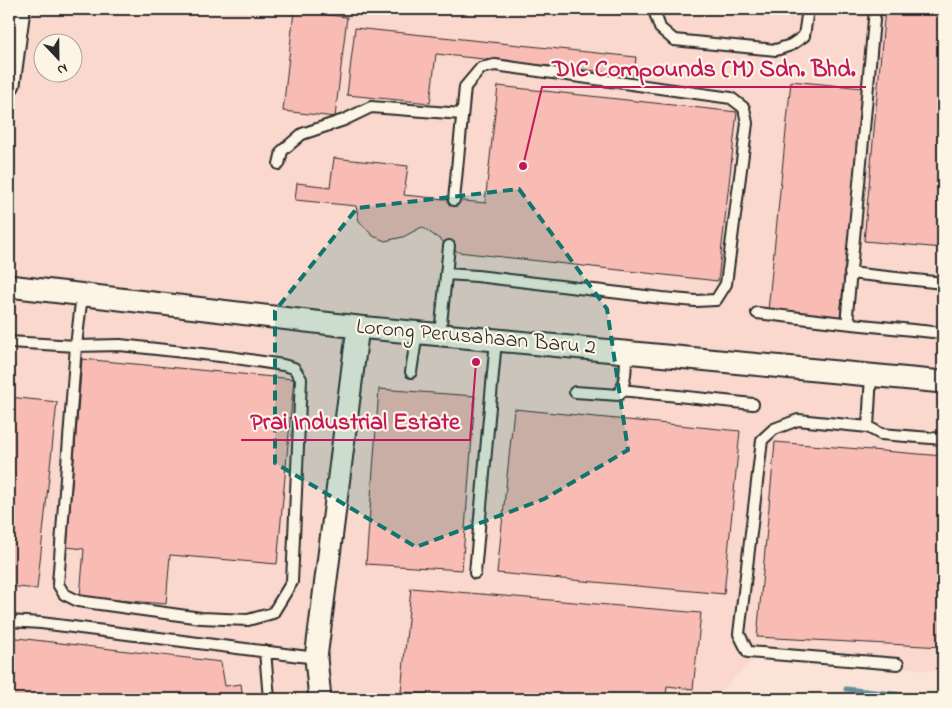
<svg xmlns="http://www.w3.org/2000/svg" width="952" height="708" font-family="'Indie Flower',sans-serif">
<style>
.built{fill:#fad8cd;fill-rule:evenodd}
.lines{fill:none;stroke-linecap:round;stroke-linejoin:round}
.stream{stroke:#638e9e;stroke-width:5}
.building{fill:#f8bcb5;stroke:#2b2b2b}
.service-casing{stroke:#2b2b2b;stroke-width:14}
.minor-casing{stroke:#2b2b2b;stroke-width:25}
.service{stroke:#fcf5e5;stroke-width:10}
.minor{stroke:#fcf5e5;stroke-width:21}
.marked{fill:#0f766e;fill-opacity:0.2;stroke:#0f766e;stroke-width:4;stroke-dasharray:10 6;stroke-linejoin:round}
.labels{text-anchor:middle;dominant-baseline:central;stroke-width:4.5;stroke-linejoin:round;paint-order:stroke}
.street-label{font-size:22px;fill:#2b2b2b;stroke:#fcf5e5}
.leader{fill:none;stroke:#c2185b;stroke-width:2}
.callout-dot{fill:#c2185b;stroke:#fcf5e5;stroke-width:2}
.callout-label{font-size:24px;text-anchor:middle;font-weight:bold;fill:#c2185b;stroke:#fcf5e5;stroke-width:4.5;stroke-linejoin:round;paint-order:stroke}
</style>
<rect width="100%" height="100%" fill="#fbe4d7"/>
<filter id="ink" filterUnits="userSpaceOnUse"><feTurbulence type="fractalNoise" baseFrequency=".02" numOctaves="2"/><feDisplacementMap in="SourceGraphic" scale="10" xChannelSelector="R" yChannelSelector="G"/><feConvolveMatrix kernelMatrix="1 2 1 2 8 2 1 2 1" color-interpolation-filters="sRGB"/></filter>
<g filter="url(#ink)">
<path class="built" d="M9,9h934v663l-181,-20 -50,47h-703zM42,42h30v30h-30z"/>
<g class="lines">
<path class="stream" d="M846,689l97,10"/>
</g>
<path class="building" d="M885,9h58v239l-79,-7z
M294,11l53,6 -12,100 -52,-6z
M355,28l281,29 -2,18 -198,-21 -6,49 -83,-8z
M791,81l72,7 -23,230 -72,-7z
M498,86l239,26 -19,169 -260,-29 -36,-25 -19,10 -18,4 -12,-5 -14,-15 -3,-15 -61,-6 2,-17 33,4 4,-29 74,8 -4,29 81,8z
M82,359l212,20 -17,185 -107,-9 -4,49 -86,-7 4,-48 -17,-2z
M379,389l96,7 -13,174 -96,-6z
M9,397l48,5 -20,187 -28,-3z
M514,409l226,22 -16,163 -227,-21z
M775,442l168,14v191l-186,-10z
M411,588l290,25 -8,76 -26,-3 -1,13h-180l-85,-7z
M9,637l212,25 4,24 16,-2 2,15h-234z"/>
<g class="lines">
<defs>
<path id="service" d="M655,9v4l5,15 14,12 102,10 15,-5 13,-9 4,-27
M875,9l-28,305 5,10 91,9
M279,164l3,-13 20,-17 42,-14 27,-13 91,7
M850,273l93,10
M446,274l31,2 185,22 34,3 20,-1 10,-16 21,-161 -3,-15 -13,-10 -236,-33 -14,3 -16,19 -11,113
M757,313l95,11
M440,334l9,-88
M9,342l67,4 44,-1 109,12 54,8 11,3 7,11 -9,203 -19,31 -25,7 -47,-2 -123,-17 -14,-7 -6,-10 18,-238 6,-52
M411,372l6,-39
M871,375l-3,52 13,7 62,5
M621,390l132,14
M575,392l44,3c7,-13 7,-29 7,-43
M868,427l-70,-7 -24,9 -12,11 -23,194 9,18 150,12
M475,573l21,-233
M9,621l32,2 275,35
M265,651l4,48"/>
<path id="minor" d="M9,84l10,-75
M9,286l349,41 585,55
M320,699l-4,-41 42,-331"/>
</defs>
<use href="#service" class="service-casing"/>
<use href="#minor" class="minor-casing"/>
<use href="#service" class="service"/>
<use href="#minor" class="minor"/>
</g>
</g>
<path class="marked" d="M519,189l88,120 21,141 -84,49 -128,48 -141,-84v-152l82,-103z"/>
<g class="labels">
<g class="street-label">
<text transform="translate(476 338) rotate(5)">Lorong Perusahaan Baru 2</text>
</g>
</g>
<path class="leader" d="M523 166L542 87H866M476 362L470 440H241"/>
<g class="callout-dot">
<circle cx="523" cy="166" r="5"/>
<circle cx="476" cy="362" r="5"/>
</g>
<g class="callout-label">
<text x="704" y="76">DIC Compounds (M) Sdn. Bhd.</text>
<text x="355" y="429">Prai Industrial Estate</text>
</g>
<rect width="952" height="708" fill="none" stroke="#fcf5e5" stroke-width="30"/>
<rect x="15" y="15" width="922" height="678" fill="none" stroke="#2b2b2b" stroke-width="2" filter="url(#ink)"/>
<g transform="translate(58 58) rotate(158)"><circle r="24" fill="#fcf5e5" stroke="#a8a49b"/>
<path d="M0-4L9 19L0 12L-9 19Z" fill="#2b2b2b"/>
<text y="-8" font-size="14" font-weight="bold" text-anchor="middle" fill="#2b2b2b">N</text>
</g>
</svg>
